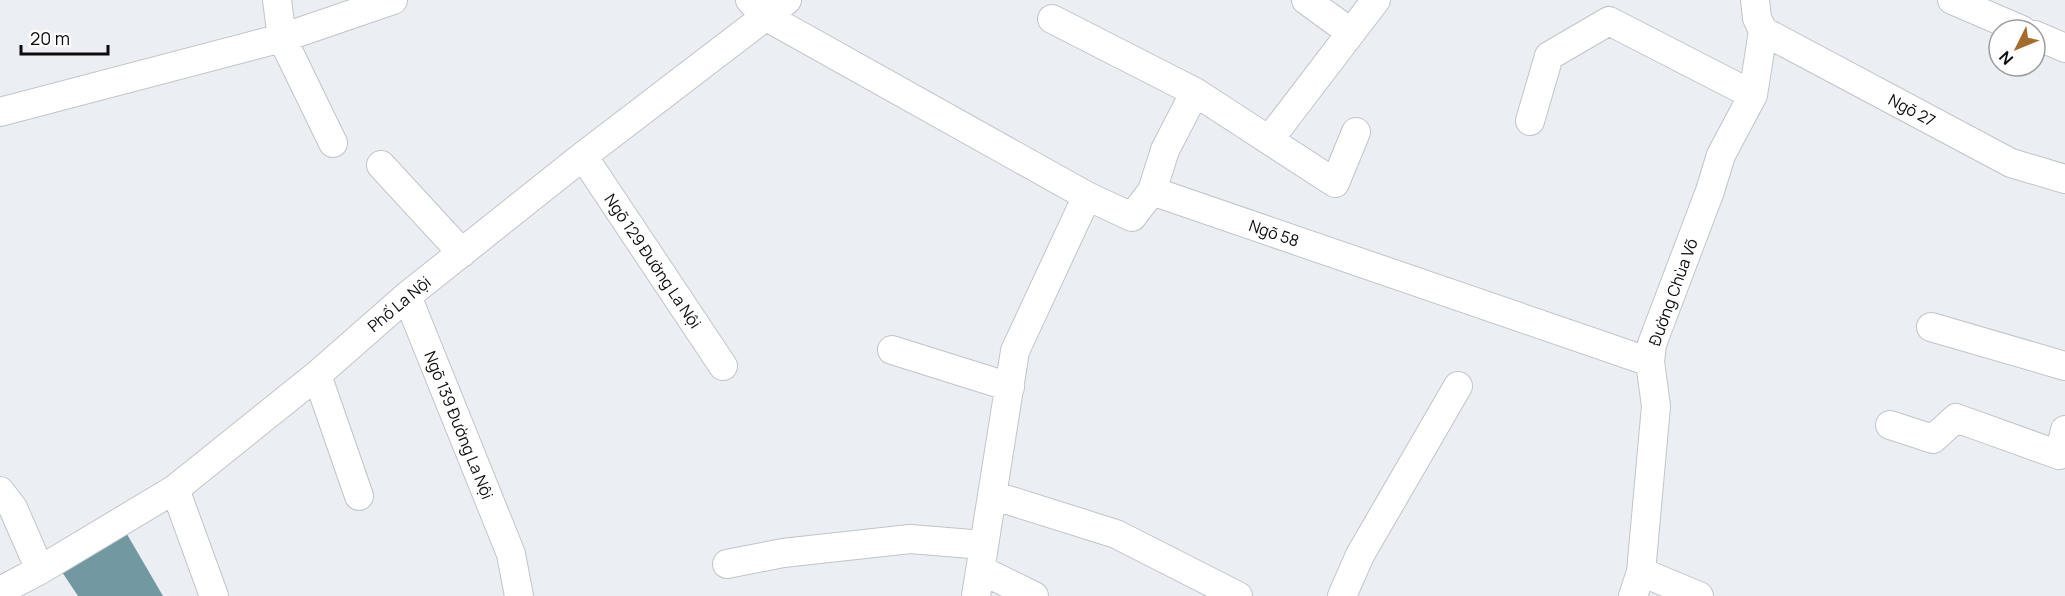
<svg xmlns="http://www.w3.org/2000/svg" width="2065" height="596" font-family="Manrope,sans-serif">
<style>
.water{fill:#7298a1}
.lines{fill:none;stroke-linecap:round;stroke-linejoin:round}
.minor-casing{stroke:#c1c4c8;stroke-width:30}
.minor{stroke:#fff;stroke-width:28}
.labels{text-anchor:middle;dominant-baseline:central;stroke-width:4.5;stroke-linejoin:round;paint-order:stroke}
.street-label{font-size:16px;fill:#0a0b0d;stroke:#fff}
</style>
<rect width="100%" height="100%" fill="#ebeef2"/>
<path class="water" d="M121,524l42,72h-85l-22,-33z"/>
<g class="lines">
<defs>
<path id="minor" d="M277,0l5,38 51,105
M750,0l15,16 322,180 45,21 20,-26
M1306,0l44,32
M1952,0l70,30
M1052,19l143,73 -30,58 -13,41 498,171
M1763,31l248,132 54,16
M2035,35l30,13
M1195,92l140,91 21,-51
M0,112l282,-74 111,-38
M1530,121l19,-65 60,-35 144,74
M1269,140l107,-140
M583,156l140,210
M381,165l81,88
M407,296l104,258 8,42
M1931,327l134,39
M892,350l118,37
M317,375l42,121
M1890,425l43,14 23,-21 103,37 6,-25
M175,489l39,107
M0,491l13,17 27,62
M992,495l124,39 122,62
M727,564l56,-11 127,-14 74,6
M981,570l53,26
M1641,572l58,24
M0,591l40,-21 135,-81 142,-114 90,-79 176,-140 204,-156
M976,596l39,-245 72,-155
M1342,596l18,-41 98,-169
M1633,596l8,-24 15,-166 -6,-44 2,-18 58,-153 11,-36 32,-60 10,-64 -6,-13 -2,-18"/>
</defs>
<use href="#minor" class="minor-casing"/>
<use href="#minor" class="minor"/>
</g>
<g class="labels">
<g class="street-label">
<text transform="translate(1912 110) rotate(28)">Ngõ 27</text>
<text transform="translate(1274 233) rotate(19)">Ngõ 58</text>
<text transform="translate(653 261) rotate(56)">Ngõ 129 Đường La Nội</text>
<text transform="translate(1673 292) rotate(-70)">Đường Chùa Võ</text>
<text transform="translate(399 304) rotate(-40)">Phố La Nội</text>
<text transform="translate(459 425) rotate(68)">Ngõ 139 Đường La Nội</text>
</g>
</g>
<g transform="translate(2017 48) rotate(227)"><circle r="28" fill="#ffffff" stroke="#9d9d9e" stroke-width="1.5"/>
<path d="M0-4.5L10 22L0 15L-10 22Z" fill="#a46b2a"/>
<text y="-9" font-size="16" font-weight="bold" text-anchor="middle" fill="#0a0b0d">N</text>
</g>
<path d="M21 45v9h87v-9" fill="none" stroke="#0a0b0d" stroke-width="3"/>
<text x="30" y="45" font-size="18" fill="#0a0b0d" stroke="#ffffff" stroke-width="4.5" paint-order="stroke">20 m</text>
</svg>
